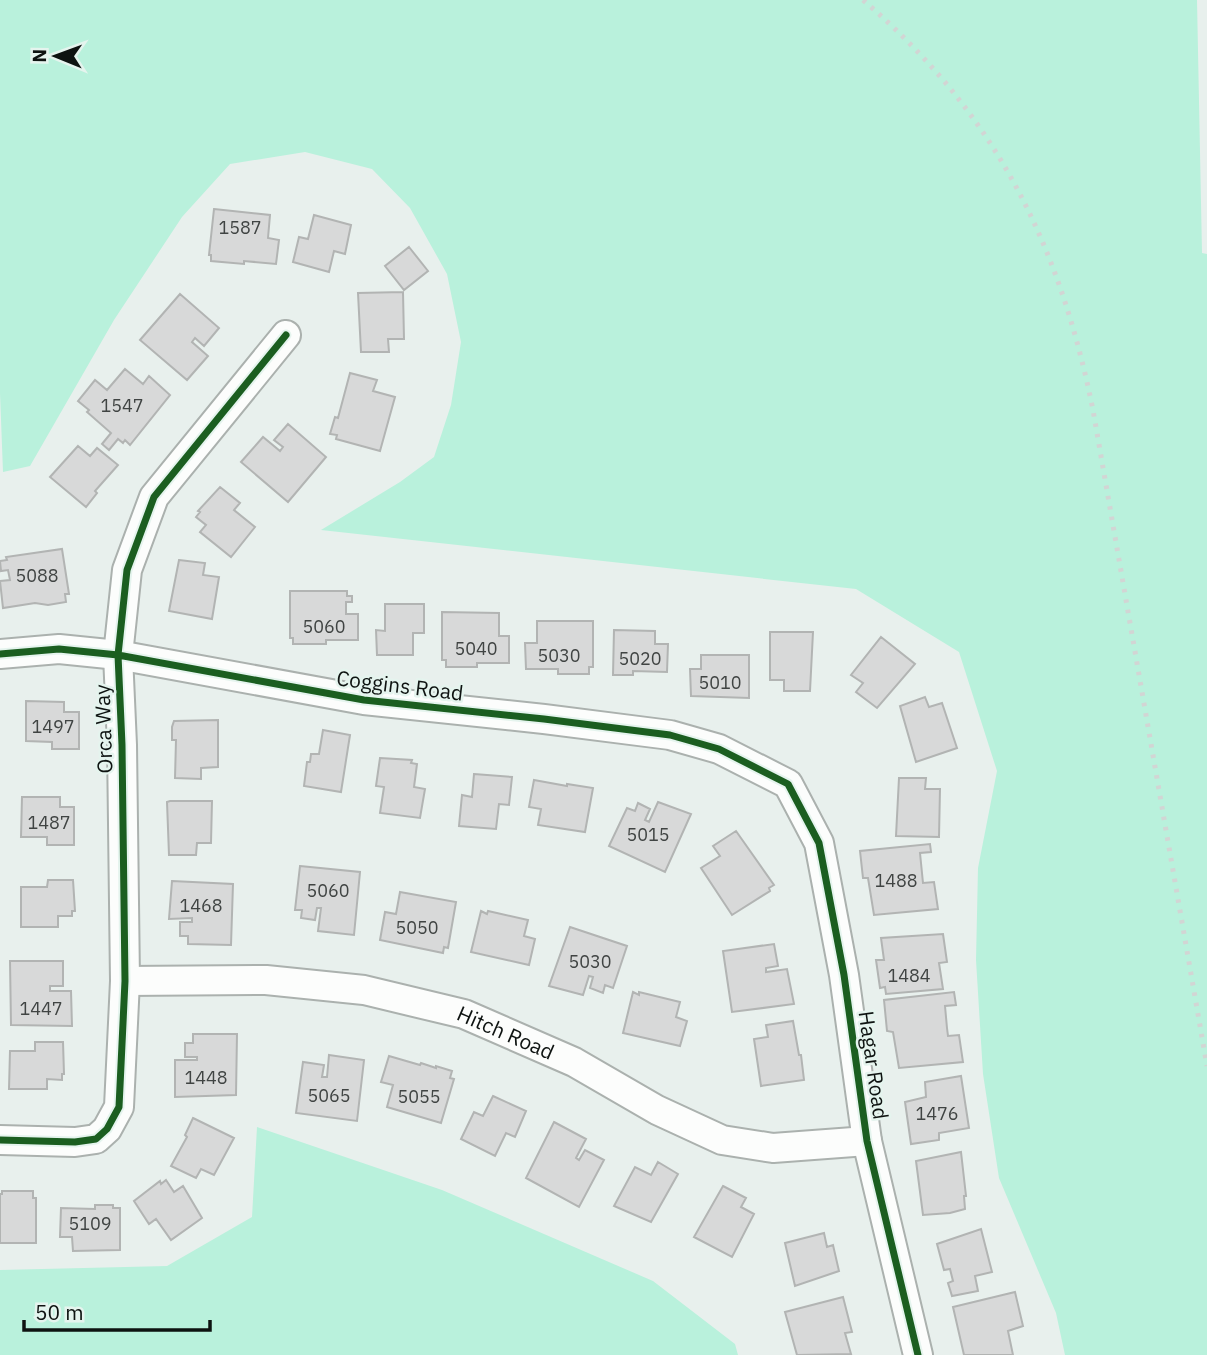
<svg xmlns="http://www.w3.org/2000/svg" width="1207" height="1355" font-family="'IBM Plex Sans',sans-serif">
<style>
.green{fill:#b9f1dc}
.building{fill:#d8d9d9;stroke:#b2b4b3;stroke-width:2}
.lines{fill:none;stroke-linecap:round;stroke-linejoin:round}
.street-casing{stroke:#abb1ae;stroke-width:32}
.street{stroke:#fcfdfc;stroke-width:28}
.rail{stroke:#d2d5d4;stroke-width:5;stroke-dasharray:3.5 7;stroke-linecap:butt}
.cycleway-casing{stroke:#e5f4ee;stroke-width:11}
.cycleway{stroke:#1b5e20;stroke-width:7}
.labels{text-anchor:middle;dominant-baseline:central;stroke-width:5;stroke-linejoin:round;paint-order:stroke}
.number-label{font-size:18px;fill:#404443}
.street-label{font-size:21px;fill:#0e1311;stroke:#e5f4ee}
</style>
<rect width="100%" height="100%" fill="#e8f0ed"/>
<path class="green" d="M0,0h1197l5,253 5,1v1101h-142l-9,-42 -57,-135 -16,-104 -7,-114 2,-92 19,-97 -38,-119 -103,-63 -535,-59 79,-48 34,-25 17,-52 10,-63 -14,-68 -37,-66 -38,-39 -67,-17 -75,12 -48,53 -68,103 -84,146 -27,6 -3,-79z
M257,1127l185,63 211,91 82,63 3,11h-738v-85l167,-4 85,-49z"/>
<path class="building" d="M214,209l56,6 -2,23 11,2 -3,24 -32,-3v3l-33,-3v-6h-2z
M314,215l37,10 -6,29 -11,-3 -5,21 -36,-10 6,-25 9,2z
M409,247l19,24 -24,19 -19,-24z
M403,292l1,47h-16l1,13h-28l-3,-59z
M180,294l39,34 -15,18 -9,-8 -3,4 16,14 -21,24 -47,-40z
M125,369l18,15 6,-8 21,19 -40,50 -5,-5 -2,3 -5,-4 -9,11 -7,-6 9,-11 -24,-21 2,-2 -11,-9 17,-21 12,10z
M350,373l27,7 -4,11 22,6 -15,54 -44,-12 1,-4 -7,-1 5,-17 3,1z
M288,424l38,33 -38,45 -47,-40 22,-25 17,14 3,-4 -9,-7z
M78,446l12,10 7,-8 21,17 -23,26 2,2 -11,14 -36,-30z
M220,487l20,16 -6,7 21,17 -24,30 -31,-25 6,-7 -10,-8 4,-5 -2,-1z
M62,549l7,45h-4l1,8 -18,3 -13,-2 -32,5 -3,-27 10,-1 -2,-10 -7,1 -1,-10 7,-1 -1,-3z
M179,560l26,3 -2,12 16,2 -7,42 -43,-8z
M290,591h57v5h5v6h-6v12h12v26h-32v4h-33v-6h-3z
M385,604h39v29h-11v22h-36l-1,-25 9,1z
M442,612l57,1v23h10v27h-32v4h-31v-7h-4z
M537,621h56v46h-4v7h-31v-5h-32l-1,-26h12z
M614,630l41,1v13h13l-1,28 -34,-1v4h-20z
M770,632h43l-3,59h-26v-11h-14z
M881,637l34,27 -38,44 -21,-16 7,-9 -12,-8z
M701,655h48v43l-58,-2 -1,-27h11z
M925,697l4,10 13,-4 15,45 -41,14 -16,-56z
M26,701l38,1v10h15v37h-27v-7l-26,-1z
M218,720v47l-17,1v11l-26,-1 1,-38h-4v-13l2,-6z
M323,730l27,5 -9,57 -37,-6 3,-24h3l1,-8h8z
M380,758l32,2 -1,3 6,1 -3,23 11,2 -5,29 -40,-5 4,-26 -8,-1z
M474,774l38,3 -3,28 -10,-1 -3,25 -37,-3 3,-31 10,2z
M899,778h27l-1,11h15l-1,48 -43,-1z
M534,780l33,6v-2l26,4 -8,44 -47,-7 3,-16 -12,-2z
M22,797h38v10h14v38h-27v-8h-26z
M170,801h42l-1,42h-14l-1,12h-27l-2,-53z
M658,802l33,12 -26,58 -56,-26 18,-38 8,3 3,-8 12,6 -5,11 4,2z
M736,831l38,54 -5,3 1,3 -38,24 -31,-47 19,-12 -7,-10z
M930,844l1,8 -11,1 3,30 11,-1 4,27 -64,6 -6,-37h-5l-3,-27z
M300,866l60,6 -6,63 -36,-4 3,-23h-4l-2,12 -14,-2 1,-8h-7z
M48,880h25l2,31h-3v5h-14v11h-37v-40h26z
M172,881l61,3 -2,61 -43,-1v-8h-8v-14h12v-4l-23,1z
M400,892l56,10 -8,46 -4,-1 -1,6 -63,-13 5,-28 11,2z
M481,911l6,3 1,-3 40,9 -4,16 11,3 -6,26 -58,-13z
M570,927l57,19 -14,42 -8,-3 -2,8 -13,-5 3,-11 -4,-1 -6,19 -34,-9z
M943,934l4,28 -8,1 4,26 -57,5 -1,-7 -5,1 -4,-28h8l-3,-22z
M774,944l4,22 -12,2v4l21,-3 7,35 -62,8 -9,-61z
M10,961h53v25h-13v5h21l1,35 -61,-1z
M633,992l6,3v-3l41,10 -4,15 11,4 -7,25 -57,-13z
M954,992l2,13 -11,1 2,22 1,8 11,-1 4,27 -64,6 -6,-36 -6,-1 -3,-31z
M793,1021l6,34h2l3,25 -43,6 -7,-47 14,-2 -2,-12z
M193,1034h44l-1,61 -61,2v-37h22v-3h-12v-14h8z
M35,1042h28l1,32h-2v6l-15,-1v10h-38l1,-38h25z
M329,1055l35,5 -7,61 -61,-8 7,-51 21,3 -2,12h5z
M389,1056l31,9 1,-2 15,5v-2l16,5 -2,7 4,1 -13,44 -54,-16 6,-22 -12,-3z
M961,1076l8,52 -30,5v7l-28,4 -6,-42 21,-5 -1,-15z
M493,1096l33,15 -11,26 -9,-4 -11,23 -34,-17 13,-27 9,4z
M193,1118l41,20 -20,37 -13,-6 -5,9 -25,-12 16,-29 -2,-2z
M554,1122l32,17 -10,19 3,2 6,-10 19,10 -25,47 -53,-29z
M961,1152l5,44h-2l1,13 -15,4 -27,2 -7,-54z
M658,1162l20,12 -27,48 -37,-16 21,-39 16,8z
M166,1180l8,12 9,-6 19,32 -31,22 -15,-21 -7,5 -15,-23 26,-20 1,3z
M723,1186l23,12 -5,9 13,7 -22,43 -38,-20z
M2,1191h31v7h3v45h-36v-49h2z
M95,1205h18v3h7v42l-47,1 -1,-14h-12l1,-29 34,1z
M981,1229l11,43 -17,4 3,15 -26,5 -4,-13 5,-2 -3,-12 -6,1 -7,-26z
M824,1233l3,14 6,-2 6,26 -44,15 -10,-43z
M1015,1292l8,34 -15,5 5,24h-49l-11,-48z
M843,1297l9,35 -7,1 6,21 -54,1 -12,-43z"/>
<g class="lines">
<defs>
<g id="street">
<path d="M0,654l59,-5 59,6 246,45 180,19 126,16 49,14 69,35 31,59 25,132 23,166 51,214"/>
<path id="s1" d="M125,981l141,-1 98,10 100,24 110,48 83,48 65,30 51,8 94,-7"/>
<path d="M0,1140l75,2 21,-3 11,-10 12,-22 6,-126 -3,-236 -4,-90 9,-85 27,-73 132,-162"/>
</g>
</defs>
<use href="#street" class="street-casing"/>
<use href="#street" class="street"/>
<path class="rail" d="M863,0c132,113 196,242 230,410l114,656"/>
<defs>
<path id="cycleway" d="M0,654l59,-5 59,6 246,45 180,19 126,16 49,14 69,35 31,59 25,132 23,166 51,214
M0,1140l75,2 21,-3 11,-10 12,-22 6,-126 -3,-236 -4,-90 9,-85 27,-73 132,-162"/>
</defs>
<use href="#cycleway" class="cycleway-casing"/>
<use href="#cycleway" class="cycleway"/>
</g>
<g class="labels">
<g class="number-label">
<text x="240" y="227">1587</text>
<text x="122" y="405">1547</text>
<text x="37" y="575">5088</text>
<text x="324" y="626">5060</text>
<text x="476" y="648">5040</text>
<text x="559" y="655">5030</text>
<text x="640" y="658">5020</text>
<text x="720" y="682">5010</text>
<text x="53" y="726">1497</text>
<text x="49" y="822">1487</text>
<text x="648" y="834">5015</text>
<text x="896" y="880">1488</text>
<text x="328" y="890">5060</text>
<text x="201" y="905">1468</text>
<text x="417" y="927">5050</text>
<text x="590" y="961">5030</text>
<text x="909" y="975">1484</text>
<text x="41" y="1008">1447</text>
<text x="206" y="1077">1448</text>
<text x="329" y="1095">5065</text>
<text x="419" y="1096">5055</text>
<text x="937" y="1113">1476</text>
<text x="90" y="1223">5109</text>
</g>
<g class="street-label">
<text transform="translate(400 685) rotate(7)">Coggins Road</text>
<text transform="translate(103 729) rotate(-92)">Orca Way</text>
<text stroke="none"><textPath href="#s1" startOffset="388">Hitch Road</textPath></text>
<text transform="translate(874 1065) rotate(82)">Hagar Road</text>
</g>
</g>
<g transform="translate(56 56) rotate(271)" stroke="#e5f4ee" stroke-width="5" paint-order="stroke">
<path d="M0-5L12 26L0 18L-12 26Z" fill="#0e1311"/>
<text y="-10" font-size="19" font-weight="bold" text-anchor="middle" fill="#0e1311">N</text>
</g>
<path d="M24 1320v10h186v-10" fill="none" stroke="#0e1311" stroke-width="3.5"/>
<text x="35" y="1320" font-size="21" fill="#0e1311" stroke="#e5f4ee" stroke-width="5" paint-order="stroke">50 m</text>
</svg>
